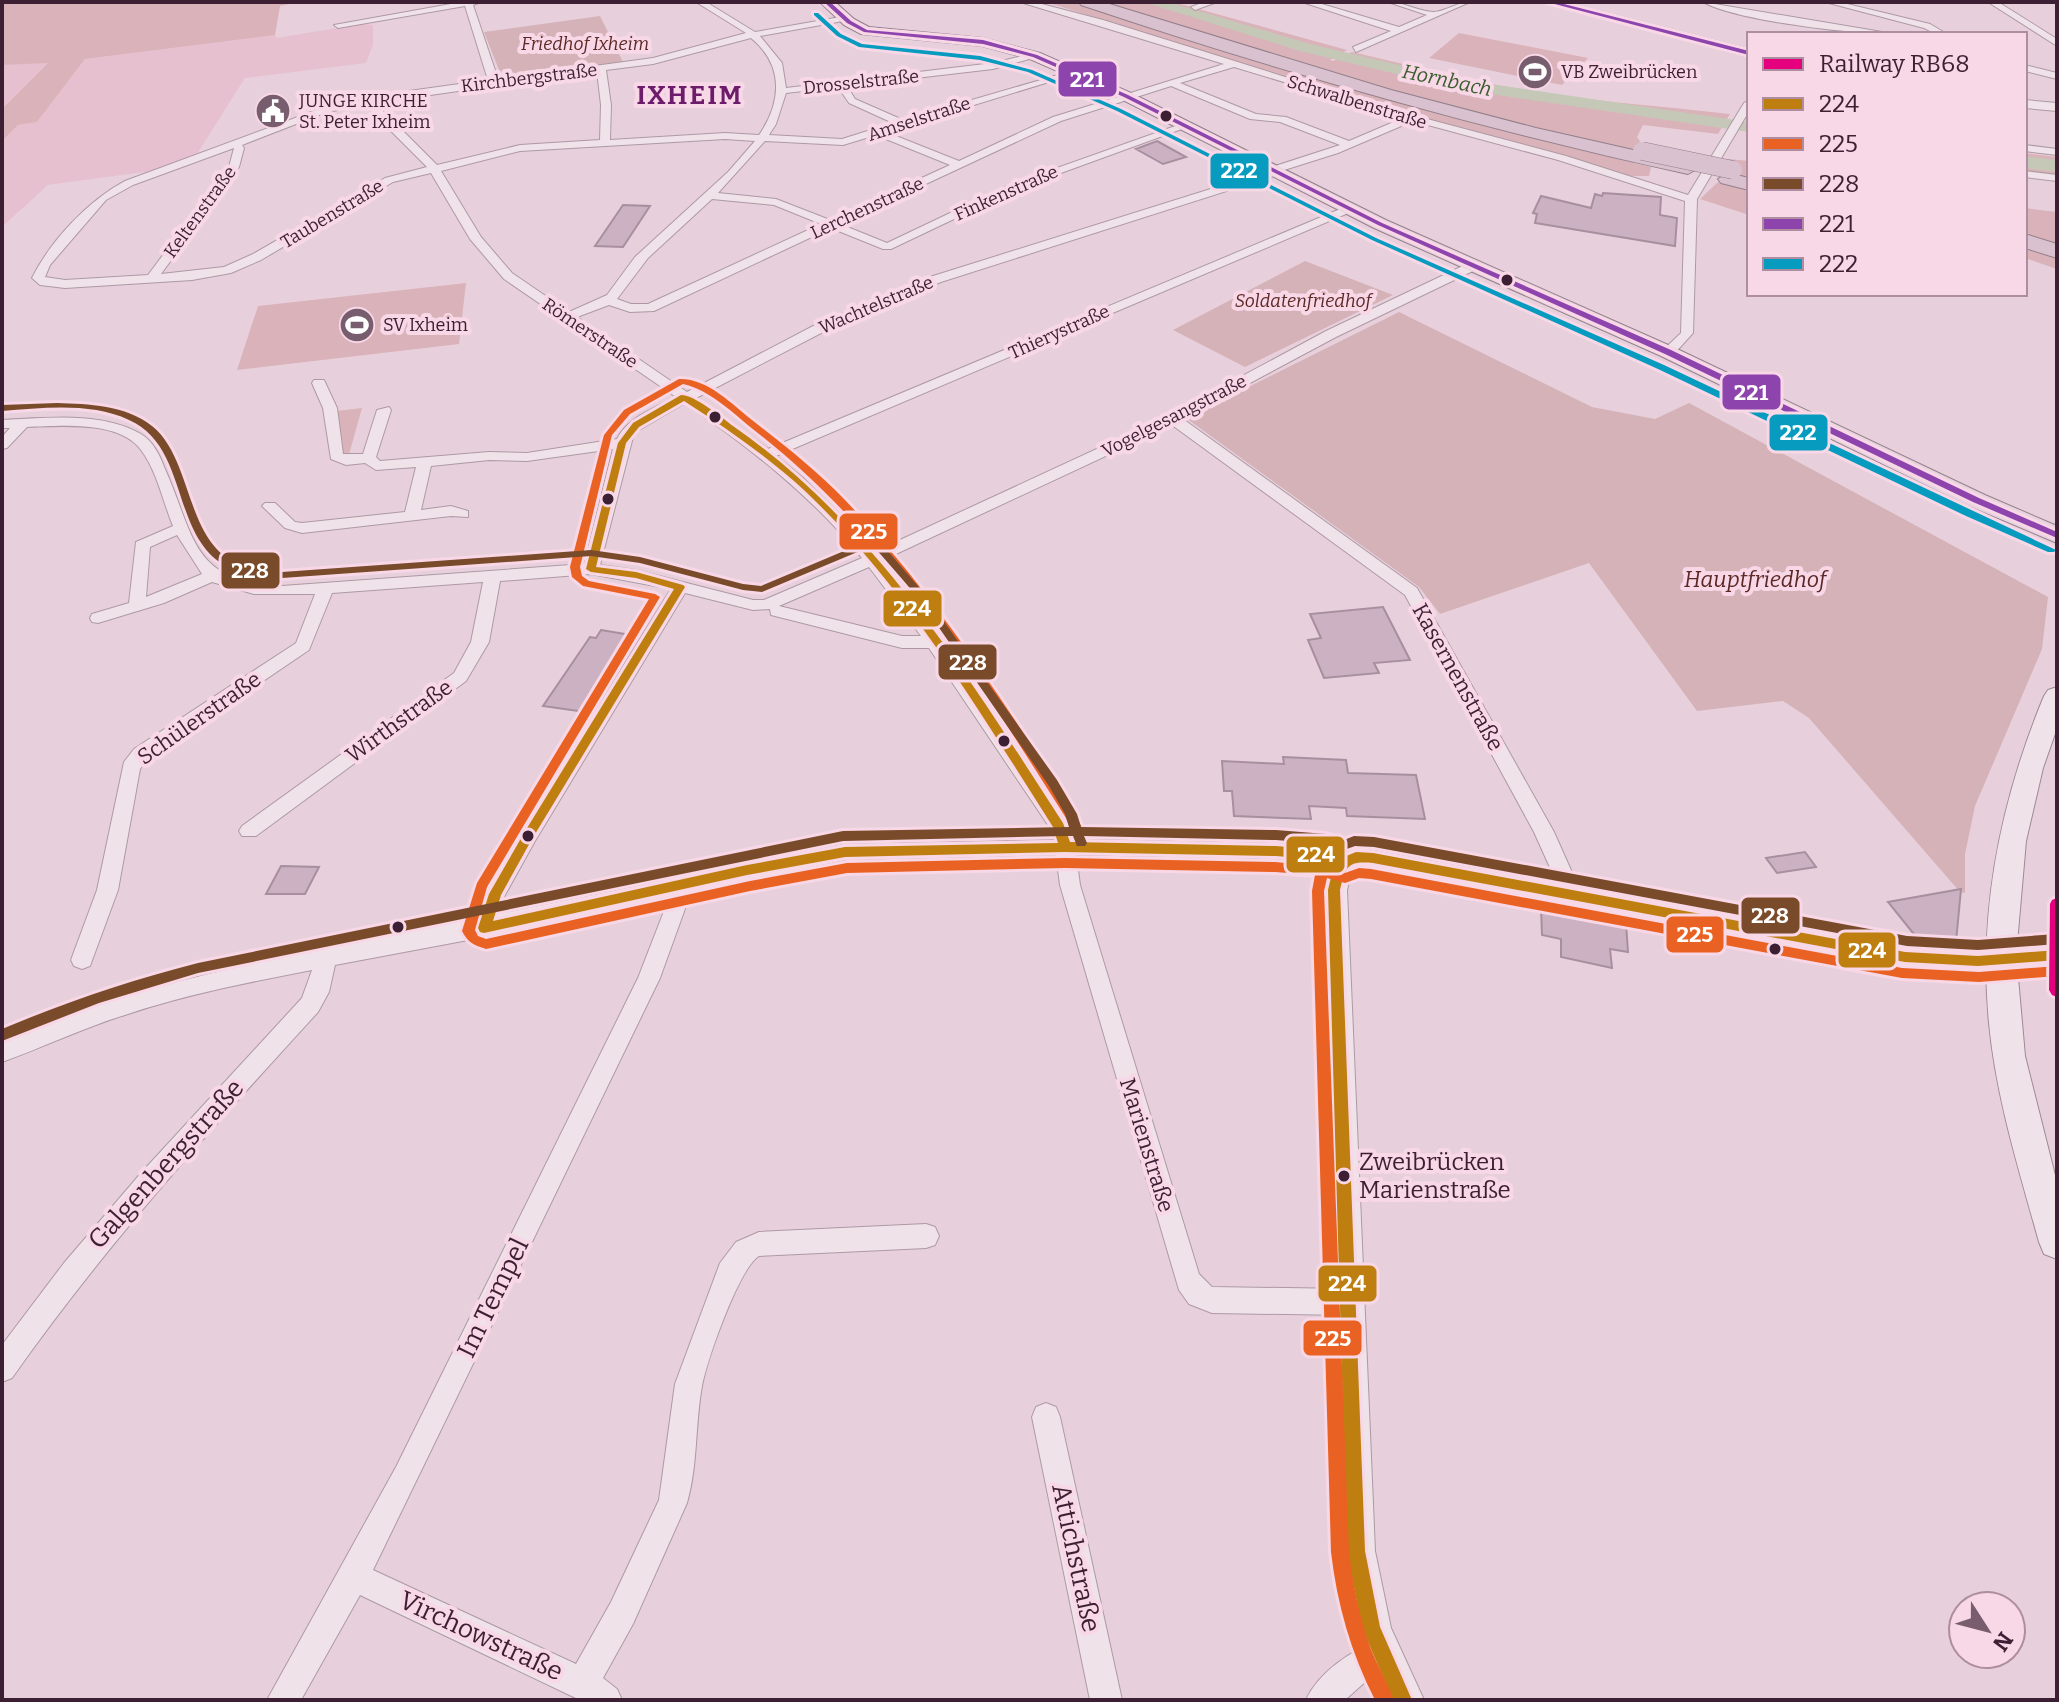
<svg xmlns="http://www.w3.org/2000/svg" width="2059" height="1702" font-family="Bitter,serif">
<style>
.farmland{fill:#e7c0cf}
.green{fill:#dab2b9}
.cemetery{fill:#d4b2b8}
.lines{fill:none;stroke-linecap:round;stroke-linejoin:round}
.river{fill:#c5c8b7;fill-rule:evenodd}
.building{fill:#ccb1c2;stroke:#a88fa0;stroke-width:2}
.minor-casing{stroke:#ad99a4;stroke-width:2}
.tertiary-casing{stroke:#ad99a4;stroke-width:2}
.secondary-casing{stroke:#9d8894;stroke-width:2}
.primary-casing{stroke:#927f8a;stroke-width:2}
.motorway-casing{stroke:#927f8a;stroke-width:2}
.minor{fill:#f0e2e9;fill-rule:evenodd}
.tertiary{fill:#f0e2e9;fill-rule:evenodd}
.secondary{fill:#f0e2e9;fill-rule:evenodd}
.primary{fill:#e7d3dd;fill-rule:evenodd}
.motorway{fill:#dac1cf;fill-rule:evenodd}
.tertiary-bridge-casing{stroke:#ad99a4;stroke-width:30;stroke-linecap:butt}
.motorway-bridge-casing{stroke:#927f8a;stroke-width:19;stroke-linecap:butt}
.tertiary-bridge{stroke:#f0e2e9;stroke-width:28}
.motorway-bridge{stroke:#dac1cf;stroke-width:18}
.bus-1-casing{stroke:#f8d7e6;stroke-width:6}
.bus-2-casing{stroke:#f8d7e6;stroke-width:6}
.bus-3-casing{stroke:#f8d7e6;stroke-width:6}
.bus-4-casing{stroke:#f8d7e6;stroke-width:6}
.bus-5-casing{stroke:#f8d7e6;stroke-width:6}
.bus-1{fill:#bf7e10;fill-rule:evenodd}
.bus-2{fill:#e96223;fill-rule:evenodd}
.bus-3{fill:#7a4b2a;fill-rule:evenodd}
.bus-4{fill:#8e44ad;fill-rule:evenodd}
.bus-5{fill:#069bbf;fill-rule:evenodd}
.rail-1-casing{stroke:#f8d7e6;stroke-width:6}
.rail-1{fill:#e5007d;fill-rule:evenodd}
.bus-dot{fill:#3d1f34;stroke:#f8d7e6;stroke-width:3}
.labels{text-anchor:middle;dominant-baseline:central;stroke-width:8;stroke-linejoin:round;paint-order:stroke}
.far-park-label{font-size:18px;font-style:italic;fill:#5b2825;stroke:#f8d7e6}
.far-poi-label{font-size:18px;fill:#3d1f34;stroke:#f8d7e6;text-anchor:start}
.far-street-label{font-size:18px;fill:#3d1f34;stroke:#f8d7e6}
.far-water-label{font-size:20px;font-style:italic;fill:#3a5d2e;stroke:#f8d7e6}
.park-label{font-size:22px;font-style:italic;fill:#5b2825;stroke:#f8d7e6}
.street-label{font-size:22px;fill:#3d1f34;stroke:#f8d7e6}
.near-bus-label{font-size:24px;fill:#3d1f34;stroke:#f8d7e6;text-anchor:start}
.far-district-label{font-size:26px;font-weight:bold;letter-spacing:2px;fill:#6c1c6b;stroke:#f8d7e6}
.near-street-label{font-size:26px;fill:#3d1f34;stroke:#f8d7e6}
.line-badge{stroke:#f8d7e6;stroke-width:3}
.badge-label{font-size:22px;text-anchor:middle;font-weight:bold;fill:#fff}
</style>
<rect width="100%" height="100%" fill="#e7d0db"/>
<path class="farmland" d="M361,24l12,1v20l-7,18 -121,15 -48,76 -45,17 -104,14 -46,42v-86l16,-16 19,-3 48,-63 190,-24 2,3z
M49,62l-47,47v-44z"/>
<path class="green" d="M2,2h297l-19,4 -5,29 -190,24 -48,63 -19,3 -16,16v-32l46,-46 -46,2z
M1046,2h127l174,48 -17,10 3,1 19,-9c57,13 114,28 172,38 69,12 138,16 206,24l-12,20 -75,-9 -6,12 6,9 -10,17 18,4 -2,9h-19l-246,-68z
M1459,33l129,25 -26,27 -133,-27z
M2025,153l32,4v18l-32,-4z
M1729,159l20,2v54l-49,-16 18,-17 6,1 2,-23z
M2025,208l32,4v57l-32,-11z
M466,283l-7,61 -222,26 21,-64z
M362,408l-14,50 -6,1 -6,-48z"/>
<path class="cemetery" d="M600,16l24,48 -121,16 -19,-48z
M1305,261l88,34 -148,72 -72,-37z
M1399,312l193,95 63,12 34,-16 359,194 -6,52 -67,157 -10,48v39l-5,-1 -151,-174 -26,-17 -86,10 -108,-148 -149,51 -21,-27 -233,-169z"/>
<g class="lines">
<path class="river" d="M1144,2h24l142,42 153,36 286,42v10l-286,-42 -163,-39z
M2025,156l32,4v12l-32,-4z"/>
</g>
<path class="building" d="M1157,141l29,16 -23,7 -27,-15z
M1603,193l58,4 -1,18 17,3 -2,28 -140,-23 2,-9 -4,-1 8,-17 50,12 4,-14 7,2z
M623,205l27,1 -27,41 -28,-1z
M1383,607l27,53 -36,3 5,10 -55,5 -16,-38 13,-2 -11,-24z
M601,630l30,5 -15,22 5,1 -36,54 -42,-6 47,-69 6,1z
M1283,757l63,3 2,13 68,2 9,44 -78,-3 -1,-8 -37,-2 2,13 -77,-3 -2,-25h-8l-2,-30 62,3z
M1805,852l11,15 -39,6 -11,-15z
M281,866l38,1 -14,27h-39z
M1961,889l-5,53 -35,1 -33,-41z
M1541,907l85,16 2,29 -18,-3 2,19 -51,-11v-18l-19,-4z"/>
<g class="lines">
<defs>
<path id="minor" d="M462,2h19l-8,3 25,74 155,-21 93,-25 -50,-31h10l49,30 91,-16 -3,5 -83,15 22,27 4,25 207,-25 42,-10 5,3 -47,13 -146,17 8,13 48,21 172,-50v4l-189,58 73,29 94,-44 171,-53 -204,-62h14l69,18 275,86 188,50 122,39 56,-92 5,-3v11l-52,88 -4,134 -20,22 -12,-3 20,-19 4,-132 -127,-41 -145,-39 -75,32 -57,18 -1,3 -339,108 -114,48 -131,68 72,51 577,-242h8v4l-577,245 27,22 71,74 294,-136 158,-85 143,-68h8v6l-141,68 -153,82 234,169 137,244 28,63 -3,6 -7,2 -7,-2 -31,-69 -129,-237 -233,-170 -291,136 60,77 125,183 7,18 203,4 47,4 29,9 3,6 -3,6c-9,3 -41,-6 -54,-7 -74,-7 -148,-5 -222,-6l4,30 119,389 13,13 136,2 9,4 4,9 -4,9 -9,4 -136,-2 -23,-9 -10,-14 -119,-405 -4,-30 -211,5 -159,33v13l-26,72 -287,592 203,94 35,-62 48,-102 16,-116 45,-121 16,-21 23,-10 167,-8 9,3 4,9 -4,9 -9,3 -167,8c-20,12 -52,104 -57,130 -7,38 -4,79 -15,117l-54,121 -30,54 14,11 5,11h-42l-220,-105 -59,105h-34l129,-233 242,-489 28,-72 -1,-9 -181,40 -149,28 -6,27 -11,20c-108,118 -214,235 -306,366l-10,4v-37l62,-82 77,-90 161,-175 10,-28c-62,12 -124,24 -184,44 -43,13 -84,33 -126,48v-21c152,-65 314,-90 475,-123l8,-24 36,-63 150,-242 -80,-15 -91,7 -11,61 -23,39 -210,155h-14l-3,-5 3,-5 212,-153 17,-31 12,-60 -151,11 -23,57 -161,109 -8,10 -22,121 -28,76 -8,3 -8,-3 -3,-6 26,-70 27,-128 10,-13 162,-106 19,-49h-61l-42,-12 -48,21 -66,20 -6,-1 -2,-4 2,-4 37,-11 7,-61 37,-16c-10,-24 -16,-55 -32,-76 -22,-30 -82,-24 -114,-23l-20,21 -5,1v-12l8,-9h-8v-8c44,-2 99,-9 139,14 13,8 19,22 24,35 31,70 26,113 117,117l302,-22 29,-115 -86,12 -38,-1 -58,6 -10,44 30,-4 17,5v6l-17,-1 -149,17 -17,-5 -23,-22 3,-3h10l20,19 7,1 103,-11 11,-45 -40,3 -11,-7 -19,2 -15,-6 -8,-51 -11,-25 2,-3h10l13,28 6,46h20l14,-44 12,-3 2,3 -15,47 4,4 109,-9 38,1 90,-14c11,-22 38,-31 59,-42l-172,-118 -34,-40 -39,-66 -38,9 -132,78 -30,13 -39,7 -127,8 -25,-3 -8,-7c19,-38 56,-77 93,-97l197,-73 80,-16 86,-12 -23,-74 -127,22 -4,-3zM751,38c33,27 31,64 8,97l-34,-2 -115,7 1,-35 -5,-35 47,-6zM1234,67l169,51 -54,23 -63,-24 -30,-3 -76,-31zM597,71l4,34 -1,35 -80,5 -83,20 -62,-62zM1171,86l79,33 30,3 60,23 -71,23 -1,3 -335,105 -116,48 -130,68 -110,-75 32,-12 21,7 24,-1 177,-83 52,21h8l126,-60 173,-63 -9,-2 -172,61 -122,58 -47,-19 221,-103zM838,87l11,16 44,20 -51,16 -73,-4 7,-11 10,-31zM365,105l62,62 -42,11 -132,76 -29,13 -63,7 78,-107 5,-19 -2,-3 85,-33zM876,135l74,30 -120,55 -54,-21 -58,-6 47,-52 78,4zM725,139l30,2 -27,31 -93,85 -28,38 -38,17 -57,-39 -31,-36 -40,-66 79,-20zM234,148l-5,19 -81,108 -83,5 -20,-3 5,-12 56,-65 27,-15zM712,199l62,6 47,19 -173,80h-17l-14,-5 31,-41zM685,403c65,45 127,93 177,155l-98,42h-11l-117,-30 -36,-5 34,-132zM177,535l25,39 -56,23 4,-50zM869,567l52,69h-19l-123,-30zM685,593l68,17 17,-1 1,6 131,33h27l121,180 4,12 -209,4 -346,70 6,-19 30,-54z
M1204,2h13l-22,8 -4,-3z
M1302,2h13l84,25 28,-12 -39,-13c16,0 29,9 45,10 12,0 24,-10 37,-10l-114,50 -3,-5 38,-16z
M1703,2l191,32c-42,0 -156,-13 -191,-32z
M1825,2h14l91,22 17,10h-11l-12,-6z
M1988,2h10l59,37v7z
M2025,65l32,8v6l-32,-8z
M2025,145l32,4v6l-32,-4z
M2025,171l32,4v6l-32,-4z
M1046,1403l10,4 4,10 62,283h-32l-58,-283 4,-10z
M1380,1641l11,5 5,11 -5,11 -17,6 -29,26h-39c12,-27 46,-51 74,-59z"/>
<path id="tertiary" d="M1545,2h18l186,47v8z
M2025,100l32,3v8l-32,-3z
M1356,847l509,92 40,6 73,4 10,4 4,8 -4,8 -10,4 -73,-4 -532,-101 -12,-1 -10,7 -4,16 28,661 16,77 33,72h-43l-30,-72 -14,-77 -16,-661 9,-28z"/>
<path id="secondary" d="M2057,687v41l-14,40 -17,73 -10,114 9,101 32,127v76l-13,-5 -5,-12c-20,-72 -43,-145 -50,-219 -11,-114 12,-223 55,-327l4,-6z"/>
<path id="primary" d="M820,2h15l19,17 15,8 114,11 57,15 91,40 255,127 289,128 310,147 72,31v17l-90,-38 -306,-149 -287,-128 -253,-129 -91,-40 -48,-13 -121,-12 -17,-9z"/>
<path id="motorway" d="M1079,2h24l288,88 145,38 159,36 3,4 -10,6c-206,-45 -407,-102 -607,-169z
M1728,173l21,5v12l-28,-7 -3,-4z
M2025,234l32,10v14l-32,-10z"/>
</defs>
<use href="#minor" class="minor-casing"/>
<use href="#tertiary" class="tertiary-casing"/>
<use href="#secondary" class="secondary-casing"/>
<use href="#primary" class="primary-casing"/>
<use href="#motorway" class="motorway-casing"/>
<use href="#minor" class="minor"/>
<use href="#tertiary" class="tertiary"/>
<use href="#secondary" class="secondary"/>
<use href="#primary" class="primary"/>
<use href="#motorway" class="motorway"/>
<defs>
<path id="tertiary-bridge" d="M1978,961l79,-6"/>
<path id="motorway-bridge" d="M1642,151l91,19"/>
</defs>
<use href="#tertiary-bridge" class="tertiary-bridge-casing"/>
<use href="#motorway-bridge" class="motorway-bridge-casing"/>
<use href="#tertiary-bridge" class="tertiary-bridge"/>
<use href="#motorway-bridge" class="motorway-bridge"/>
<defs>
<path id="bus-1" d="M681,395c14,0 40,22 52,31 144,100 236,252 330,397l7,19 206,4 47,4 21,7 12,-5 17,1 532,99 73,4 79,-6v10l-79,6 -73,-4 -532,-99c-26,-2 -27,3 -33,27l25,661 15,76 32,73h-19l-31,-72 -15,-77 -19,-661 5,-21 3,-5 -13,-4 -47,-4 -211,-4 -220,5 -98,18 -263,58 -4,-1 -2,-4 11,-34 35,-61 150,-244 -38,-11 -45,-6 -5,-3 32,-126 15,-20zM684,401c42,27 84,56 121,90 101,96 174,220 248,336l5,16 -213,4 -98,18 -254,56 8,-26 31,-56 153,-252 -2,-2 -47,-13 -40,-5 30,-124 13,-16z"/>
<path id="bus-2" d="M679,379c28,-1 53,25 73,41 32,25 64,50 93,80 90,94 160,204 231,314l7,17 -2,3h-8l-7,-16c-90,-142 -177,-283 -312,-388 -21,-17 -44,-40 -71,-46l-53,30 -18,21 -32,132 2,9 7,5 66,13 5,3 -173,290 -12,43 3,6 8,3 264,-58 97,-18 218,-5 210,4 42,4c4,-8 10,-21 20,-17l2,3 -10,17 16,4 14,-5 12,1 531,99 77,4 78,-6v10l-78,6 -77,-4 -531,-99 -12,-1 -14,5 -18,-5 -3,13 25,661c4,32 10,64 21,95 7,18 17,35 24,53h-19c-24,-47 -38,-96 -44,-148l-19,-661 3,-16 -40,-3 -210,-4 -218,5 -97,18 -264,58c-12,-4 -18,-6 -24,-18l15,-48 172,-284 -66,-13 -11,-9 -2,-10 34,-132 20,-25z"/>
<path id="bus-3" d="M57,403c31,1 69,2 95,23 13,10 21,26 27,41 14,34 22,83 60,97 14,5 29,6 43,8l309,-22 49,7 103,27 18,2 102,-43h18l42,49 134,188 20,34 4,13 195,3 50,4 18,6 10,-4 20,1 533,99 71,4 78,-6 1,10 -79,6 -71,-4 -533,-99 -19,-1 -11,4 -18,-6 -50,-4 -192,-4 3,7 -2,3h-8l-4,-10h-8l-222,5 -645,132 -99,30 -97,38v-12c64,-27 129,-49 196,-66l645,-132 226,-4 -4,-13 -16,-28 -132,-190 -42,-48h-8l-105,44 -19,-2 -103,-27 -49,-7 -309,22c-18,-2 -37,-3 -54,-11 -58,-29 -38,-120 -99,-147 -38,-18 -86,-12 -127,-9v-6z"/>
<path id="bus-4" d="M824,2h6l21,19 16,9 116,10 54,15 91,40 254,128 289,127 308,148 78,34v6l-84,-36 -308,-148 -287,-129 -254,-128 -91,-40 -50,-13 -119,-12 -17,-9z
M1547,2h9l193,49v4z"/>
<path id="bus-5" d="M814,13h4l23,21 21,10 118,12 52,14 89,39 255,129 288,127 392,185 -2,2h-6l-82,-36 -308,-147 -286,-129 -255,-129 -89,-39 -48,-12 -121,-13 -22,-11 -23,-21z"/>
</defs>
<use href="#bus-1" class="bus-1-casing"/>
<use href="#bus-2" class="bus-2-casing"/>
<use href="#bus-3" class="bus-3-casing"/>
<use href="#bus-4" class="bus-4-casing"/>
<use href="#bus-5" class="bus-5-casing"/>
<use href="#bus-1" class="bus-1"/>
<use href="#bus-2" class="bus-2"/>
<use href="#bus-3" class="bus-3"/>
<use href="#bus-4" class="bus-4"/>
<use href="#bus-5" class="bus-5"/>
<defs>
<path id="rail-1" d="M2057,898v99l-5,-2 -3,-5 1,-86 2,-4z"/>
</defs>
<use href="#rail-1" class="rail-1-casing"/>
<use href="#rail-1" class="rail-1"/>
</g>
<defs>
<symbol id="stadium-disc" viewBox="-11 -11 22 22"><circle r="9.5" fill="#785d6e" stroke="#f8d7e6"/><path d="M0-5a6.5 5 0 1 0 0 10a6.5 5 0 1 0 0-10ZM-3.5-1.8h7v3.6h-7Z" fill="#fff"/></symbol>
<symbol id="civic-disc" viewBox="-11 -11 22 22"><circle r="9.5" fill="#785d6e" stroke="#f8d7e6"/><path d="M-.6-6.5H3V-4.5H.6V-3L4-1V1h2V6H-6V1h2V-1L-.6-3ZM-1.2 2.5V6h2.4V2.5Z" fill="#fff"/></symbol>
</defs>
<g fill-rule="evenodd">
<use href="#stadium-disc" x="1515" y="52" width="40" height="40"/>
<use href="#civic-disc" x="253" y="91" width="40" height="40"/>
<use href="#stadium-disc" x="337" y="305" width="40" height="40"/>
</g>
<g class="bus-dot">
<circle cx="1166" cy="116" r="7"/>
<circle cx="1507" cy="280" r="7"/>
<circle cx="715" cy="417" r="7"/>
<circle cx="608" cy="499" r="7"/>
<circle cx="1004" cy="741" r="7"/>
<circle cx="528" cy="836" r="7"/>
<circle cx="398" cy="927" r="7"/>
<circle cx="1775" cy="949" r="7"/>
<circle cx="1344" cy="1176" r="7"/>
</g>
<g class="labels">
<g class="far-park-label">
<text x="585" y="44">Friedhof Ixheim</text>
<text x="1303" y="301">Soldatenfriedhof</text>
</g>
<g class="far-poi-label">
<text x="1561" y="72">VB Zweibrücken</text>
<text x="299" y="101">JUNGE KIRCHE<tspan x="299" dy="21">St. Peter Ixheim</tspan></text>
<text x="383" y="325">SV Ixheim</text>
</g>
<g class="far-street-label">
<text transform="translate(529 78) rotate(-7)">Kirchbergstraße</text>
<text transform="translate(861 82) rotate(-6)">Drosselstraße</text>
<text transform="translate(1357 102) rotate(17)">Schwalbenstraße</text>
<text transform="translate(919 119) rotate(-18)">Amselstraße</text>
<text transform="translate(1006 193) rotate(-24)">Finkenstraße</text>
<text transform="translate(867 208) rotate(-25)">Lerchenstraße</text>
<text transform="translate(200 212) rotate(-54)">Keltenstraße</text>
<text transform="translate(332 214) rotate(-31)">Taubenstraße</text>
<text transform="translate(876 305) rotate(-23)">Wachtelstraße</text>
<text transform="translate(1059 332) rotate(-24)">Thierystraße</text>
<text transform="translate(590 333) rotate(34)">Römerstraße</text>
<text transform="translate(1174 416) rotate(-27)">Vogelgesangstraße</text>
</g>
<g class="far-water-label">
<text transform="translate(1447 80) rotate(12)">Hornbach</text>
</g>
<g class="park-label">
<text x="1755" y="579">Hauptfriedhof</text>
</g>
<g class="street-label">
<text transform="translate(1458 677) rotate(61)">Kasernenstraße</text>
<text transform="translate(199 718) rotate(-35)">Schülerstraße</text>
<text transform="translate(399 721) rotate(-36)">Wirthstraße</text>
<text transform="translate(1147 1145) rotate(73)">Marienstraße</text>
</g>
<g class="near-bus-label">
<text x="1359" y="1162">Zweibrücken<tspan x="1359" dy="28">Marienstraße</tspan></text>
</g>
<g class="far-district-label">
<text x="690" y="95">IXHEIM</text>
</g>
<g class="near-street-label">
<text transform="translate(166 1164) rotate(-48)">Galgenbergstraße</text>
<text transform="translate(493 1298) rotate(-64)">Im Tempel</text>
<text transform="translate(1076 1558) rotate(78)">Attichstraße</text>
<text transform="translate(481 1636) rotate(25)">Virchowstraße</text>
</g>
</g>
<g class="line-badge">
<rect x="1057" y="60" width="61" height="38" rx="8" fill="#8e44ad"/>
<rect x="1209" y="152" width="61" height="38" rx="8" fill="#069bbf"/>
<rect x="1721" y="373" width="61" height="38" rx="8" fill="#8e44ad"/>
<rect x="1768" y="413" width="61" height="39" rx="8" fill="#069bbf"/>
<rect x="838" y="512" width="61" height="39" rx="8" fill="#e96223"/>
<rect x="220" y="551" width="61" height="39" rx="8" fill="#7a4b2a"/>
<rect x="882" y="589" width="61" height="39" rx="8" fill="#bf7e10"/>
<rect x="937" y="643" width="61" height="38" rx="8" fill="#7a4b2a"/>
<rect x="1285" y="835" width="61" height="39" rx="8" fill="#bf7e10"/>
<rect x="1740" y="896" width="61" height="39" rx="8" fill="#7a4b2a"/>
<rect x="1665" y="915" width="60" height="39" rx="8" fill="#e96223"/>
<rect x="1837" y="931" width="60" height="38" rx="8" fill="#bf7e10"/>
<rect x="1317" y="1264" width="61" height="39" rx="8" fill="#bf7e10"/>
<rect x="1302" y="1319" width="61" height="38" rx="8" fill="#e96223"/>
</g>
<g class="badge-label">
<text x="1087" y="87">221</text>
<text x="1239" y="178">222</text>
<text x="1751" y="400">221</text>
<text x="1798" y="440">222</text>
<text x="869" y="539">225</text>
<text x="250" y="578">228</text>
<text x="912" y="616">224</text>
<text x="968" y="670">228</text>
<text x="1316" y="862">224</text>
<text x="1770" y="923">228</text>
<text x="1695" y="942">225</text>
<text x="1867" y="958">224</text>
<text x="1347" y="1291">224</text>
<text x="1333" y="1346">225</text>
</g>
<rect width="2059" height="1702" fill="none" stroke="#3d1f34" stroke-width="8"/>
<rect x="1747" y="32" width="280" height="264" fill="#f8d7e6" stroke="#ad8d9f" stroke-width="2"/>
<rect x="1763" y="58" width="40" height="12" fill="#e5007d" stroke="#ad8d9f" stroke-width="2"/>
<text x="1819" y="72" font-size="24" fill="#3d1f34">Railway RB68</text>
<rect x="1763" y="98" width="40" height="12" fill="#bf7e10" stroke="#ad8d9f" stroke-width="2"/>
<text x="1819" y="112" font-size="24" fill="#3d1f34">224</text>
<rect x="1763" y="138" width="40" height="12" fill="#e96223" stroke="#ad8d9f" stroke-width="2"/>
<text x="1819" y="152" font-size="24" fill="#3d1f34">225</text>
<rect x="1763" y="178" width="40" height="12" fill="#7a4b2a" stroke="#ad8d9f" stroke-width="2"/>
<text x="1819" y="192" font-size="24" fill="#3d1f34">228</text>
<rect x="1763" y="218" width="40" height="12" fill="#8e44ad" stroke="#ad8d9f" stroke-width="2"/>
<text x="1819" y="232" font-size="24" fill="#3d1f34">221</text>
<rect x="1763" y="258" width="40" height="12" fill="#069bbf" stroke="#ad8d9f" stroke-width="2"/>
<text x="1819" y="272" font-size="24" fill="#3d1f34">222</text>
<g transform="translate(1987 1630) rotate(126)"><circle r="38" fill="#f8d7e6" stroke="#ad8d9f" stroke-width="2"/>
<path d="M0-6L14 30L0 20L-14 30Z" fill="#785d6e"/>
<text y="-12" font-size="22" font-weight="bold" text-anchor="middle" fill="#3d1f34">N</text>
</g>
</svg>
